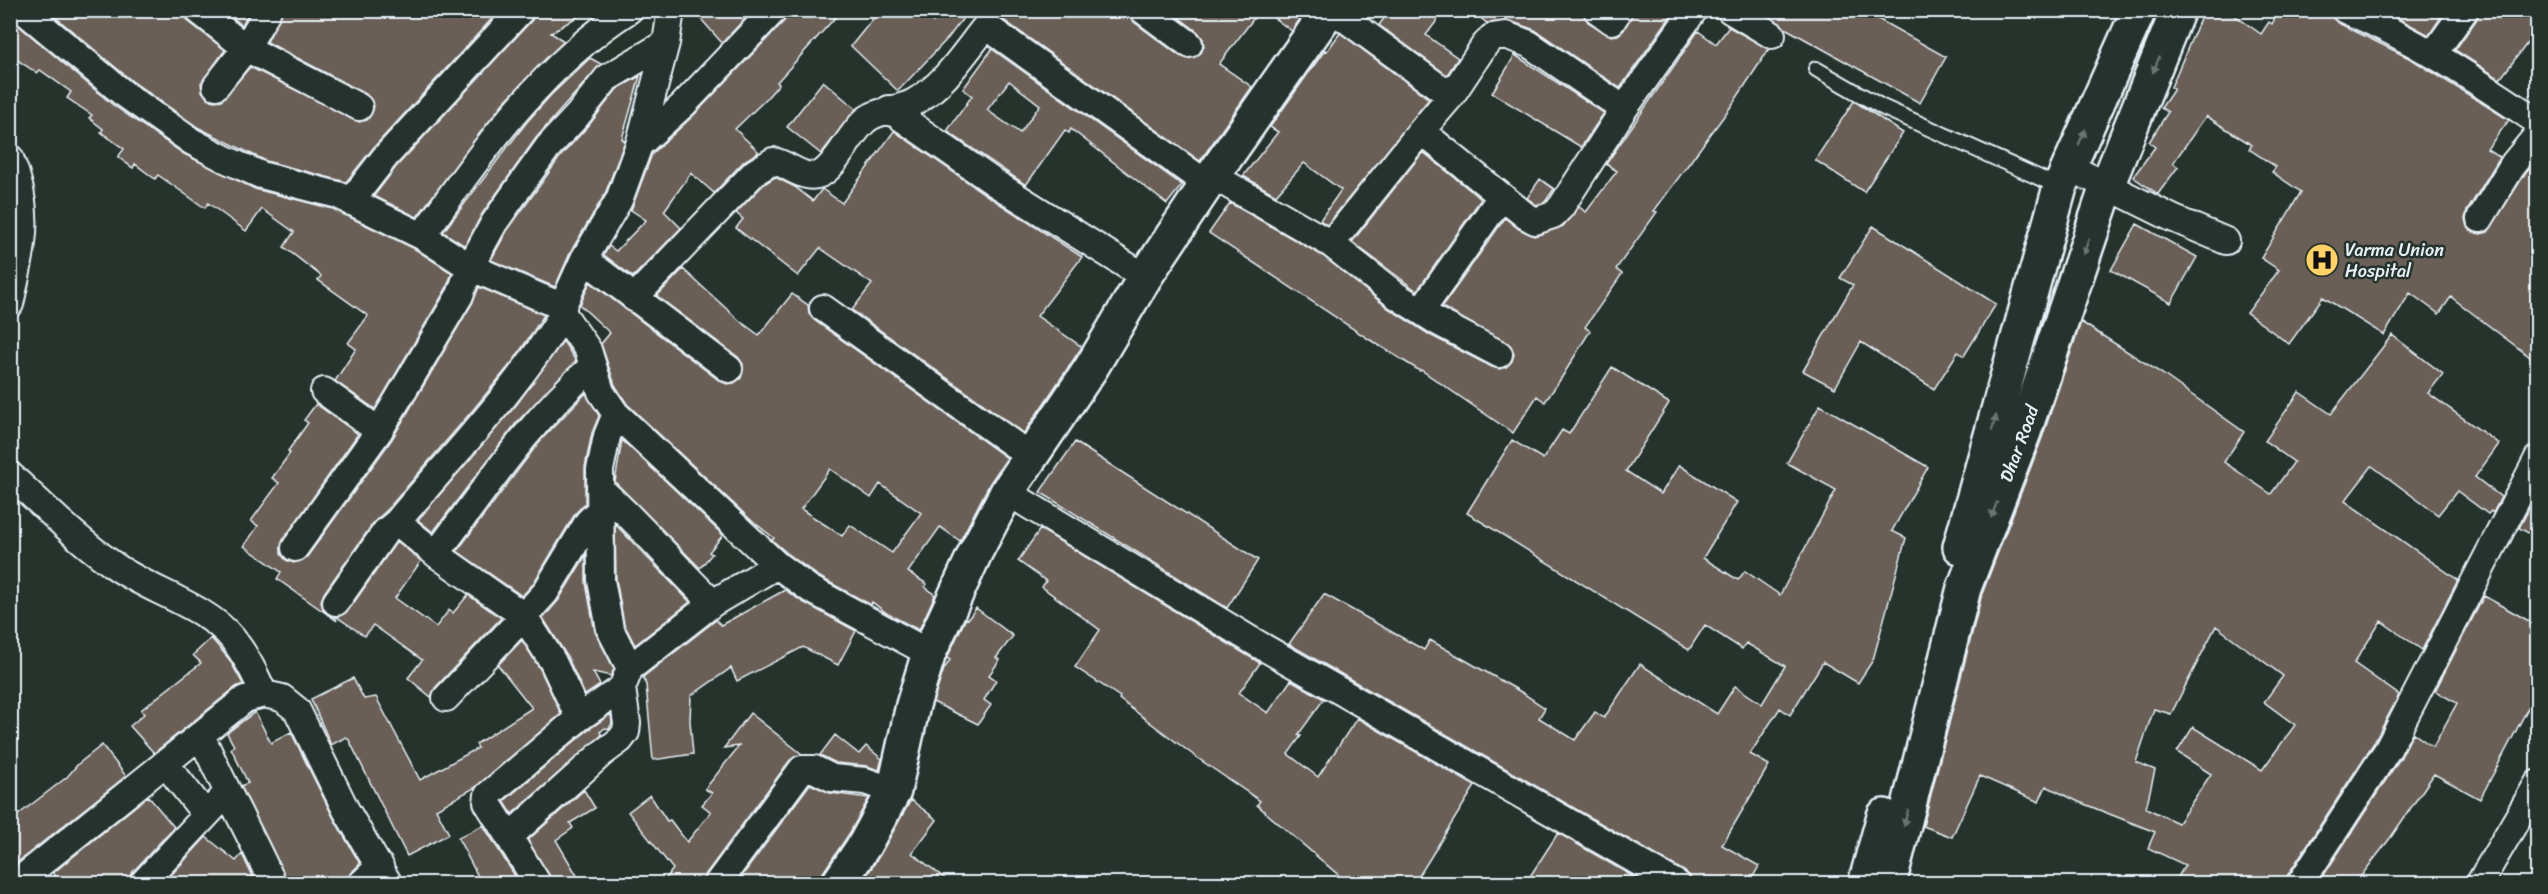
<svg xmlns="http://www.w3.org/2000/svg" width="2548" height="894" font-family="Sriracha,sans-serif">
<style>
.building{fill:#6b5f56;stroke:#e8f1f8;stroke-width:1.5;fill-rule:evenodd}
.lines{fill:none;stroke-linecap:round;stroke-linejoin:round}
.service-casing{stroke:#e8f1f8;stroke-width:18}
.minor-casing{stroke:#e8f1f8;stroke-width:30}
.tertiary-casing{stroke:#e8f1f8;stroke-width:38}
.primary-casing{stroke:#e8f1f8;stroke-width:38}
.service{stroke:#26332d;stroke-width:14}
.minor{stroke:#26332d;stroke-width:26}
.tertiary{stroke:#26332d;stroke-width:33}
.primary{stroke:#26332d;stroke-width:33}
.oneway{fill:#6a7674}
.labels{text-anchor:middle;dominant-baseline:central;stroke-width:5;stroke-linejoin:round;paint-order:stroke}
.poi-label{font-size:18px;fill:#e8f1f8;stroke:#26332d;text-anchor:start}
.street-label{font-size:18px;fill:#e8f1f8;stroke:#26332d}
</style>
<rect width="100%" height="100%" fill="#26332d"/>
<filter id="ink" filterUnits="userSpaceOnUse"><feTurbulence type="fractalNoise" baseFrequency=".0167" numOctaves="2"/><feDisplacementMap in="SourceGraphic" scale="12" xChannelSelector="R" yChannelSelector="G"/><feConvolveMatrix kernelMatrix="1 2 1 2 8 2 1 2 1" color-interpolation-filters="sRGB"/></filter>
<g filter="url(#ink)">
<path class="building" d="M47,10h136l6,12 36,28 -24,33 1,8 5,7 7,3 8,-1 28,-33 109,55 8,-2 5,-7 2,-7 -8,-12 -99,-52 16,-32h217l-126,137 -28,35 -80,-21 -67,-33 -67,-47z
M223,10h27l-8,15z
M536,10h52l-37,23 13,8 -61,62 -86,114 -43,-21 22,-29 136,-147z
M693,10h60l-31,33z
M789,10h53l-65,72 2,2 -13,15 -31,30 24,23 -15,9 -30,32 -23,-20 -27,38 17,17 -48,49 -29,-22 5,-9 7,5 30,-31 -15,-10 21,-56 42,-39 91,-95z
M880,10h42l11,12 9,-12h27l-20,27 -51,54 -47,-45z
M976,10h152l6,12 46,34 8,3 13,-6 3,-7 -1,-7 -5,-7 -29,-22h91l-41,54 33,23 -52,74 -205,-147z
M1263,10h43l-14,21z
M1390,10h55l-19,25 32,23 -11,17 -68,-50z
M1470,10h112l6,12 23,14 7,-1 6,-5 10,-20h41l-55,78 -85,-58 -25,-9 -23,2z
M1760,10h102l84,47 -26,46 -135,-75z
M2204,10h23l34,24 8,-12 3,2 7,-14h51l3,8 5,5 75,37 96,60 -22,29 13,8 -33,54 -2,8 2,8 6,5 7,2 8,-2 38,-60 6,-7 6,4v194l-87,-66 -12,17 -29,-21 -26,42 -61,-38 -34,47 -42,-31 32,-43 -18,-12 40,-66 -29,-20 4,-5 -27,-18 3,-4 -46,-29 -33,47 5,4 -20,27 -25,-17 22,-30 -6,-5 19,-30 -7,-4 13,-19 -3,-2z
M2383,10h63l-17,25z
M2480,10h58v19l-38,50 -45,-29 22,-31z
M12,20l101,85 71,49 71,35 78,20 82,40 37,24 -6,16 -71,120 -40,-28 21,-32 -8,-6 20,-27 -50,-36 3,-4 -37,-29 10,-15 -32,-23 -16,22 -38,-28 -3,5 -47,-33 -3,4 -20,-15 -2,4 -15,-11 6,-8 -23,-17 2,-3 -14,-11 3,-3 -25,-17 4,-6 -31,-22 -3,3 -27,-18z
M1729,27l40,22 -37,56 -78,106 3,1 -41,57 6,5 -37,53 5,4 -28,46 -17,25 -8,-6 -24,37 -92,-63 -1,1 -53,-33 -158,-105 21,-30 93,53 65,52 42,27 62,32 7,2 7,-2 6,-6 2,-7 -3,-8 -69,-39 63,-89 14,11 15,7 29,-10 16,-19 7,5 31,-41 -11,-7 92,-133 18,13z
M1340,33l89,66 -102,126 -7,-5 21,-30 -37,-27 -28,32 -33,-19 35,-44 -8,-5 55,-77 2,1z
M992,49l190,136 -15,19 -96,-75 -2,4 -4,-3 -39,55 -79,-54 25,-35 -9,-7zM1009,81l31,24 -20,28 -33,-23z
M1515,55l89,58 -23,34 -89,-54z
M590,58l11,6 -65,74 -54,76 -17,32 -22,-14 83,-109 25,-28z
M640,76l-18,63 3,2 -20,53 -34,57 -16,36 -64,-27 16,-29 53,-74 29,-32 28,-36z
M823,81l33,28 -35,45 -34,-27z
M1854,101l49,32 -39,59 -49,-32z
M894,131l92,64 96,62 -45,59 45,31 -58,86 -172,-123 20,-26 -52,-36 -22,28 -62,-48 7,-9 -7,-6 28,-29 11,-7 20,10 18,14 9,-12 20,14z
M1423,152l58,47 -64,92 -65,-49z
M1540,179l14,10 -9,13 -8,3 -10,-7z
M2137,224l60,33 -26,46 -60,-33z
M1873,226l123,78 -32,52 -6,-4 -24,37 -73,-47 -26,46 -32,-17 50,-86 -13,-7z
M683,269l58,53 18,13 33,-41 16,11 1,9 5,6 193,138 -17,25 -30,58 -20,-14 -32,45 19,12 -2,3 10,8 -16,35 -31,-16 -16,-12 -1,3 -53,-29 -31,-23 -15,-13 2,-2 -23,-18 -124,-116 -12,-19 -14,-41 9,-11 -30,-28 10,-23 130,99 7,3 7,-1 7,-5 2,-14 -5,-7 -81,-61zM830,469l41,29 9,-14 41,29 -29,40 -42,-28 -8,11 -41,-27z
M479,287l65,28 -30,45 -42,51 -86,100 -12,11 -50,71 -3,8 2,8 5,6 7,2 2,4 -60,-42 4,-7 -37,-26 14,-20 -7,-5 28,-38 -7,-5 18,-25 -2,-2 20,-28 -4,-3 12,-16 42,30 -75,106 -2,14 5,6 8,3 13,-6 85,-118 81,-137z
M2081,322l80,51 83,59 -20,30 47,32 23,-32 -29,-21 34,-49 32,22 61,-79 51,39 -15,19 71,51 -24,33 26,20 -8,16 -2,-2 -3,3 -31,-23 -19,24 -66,-49 -27,35 113,79 -36,70 -41,-29 -27,42 45,32 -24,46 -88,135 -2,8h-111l11,-19 -37,-17 7,-16 -76,-30 -33,-16 -7,16 -59,-26 -28,61 -29,-11 59,-232 60,-156zM2216,626l67,50 -19,26 31,23 -33,45 -69,-43 -16,25 34,22 -33,49 -32,-15 9,-38 -19,-8 18,-53 17,5z
M563,341l13,20 -59,61 -84,110 -15,-12 99,-116z
M1612,367l57,36 -43,68 35,23 18,-29 58,37 -34,56 35,22 7,-9 35,24 56,-105 -49,-27 33,-58 108,62 -36,64 14,7 -33,122 -15,23 -35,-21 -33,53 -10,-7 -30,46 19,11 -47,80 37,21 -10,18h-57l-2,-8 -6,-5 -395,-227 35,-50 100,56 6,-10 91,52 24,16 -6,10 36,22 20,-28 9,6 36,-54 77,50 18,-28 27,18 23,-38 -39,-23 -4,6 -37,-24 -16,25 -222,-137 45,-73 31,19 19,-29 7,4z
M586,393l13,23 -7,17 -7,34v36l-10,11 -42,70 -11,12 -65,-45 83,-110z
M622,440l101,95 -14,17 3,2 -12,14 -85,-86z
M1075,442l183,118 -31,48 -187,-116z
M2538,492v46l-19,-10z
M615,524l75,78 -55,43 -11,-21 -8,-45z
M1040,529l220,134 -21,30 29,20 23,-33 33,19 -26,36 3,1 -13,18 30,23 39,-59 118,68 -61,98h-65l-92,-79 3,-4 -64,-44 -77,-58 1,-2 -45,-30 25,-37 -58,-43 4,-6 -28,-20z
M397,541l24,20 -26,37 41,29 13,-17 4,3 15,-18 33,23 -66,70 -4,9 -23,-19 14,-18 -49,-35 -8,11 -28,-19 11,-6z
M586,555v28l9,49 19,37 -3,7 -18,-4 7,13 -15,10 -18,-39 -24,-38 15,-17z
M785,590l18,12 53,29 -18,34 -35,-18 -66,34 -6,-13 -40,28 -1,25 3,33 -40,6 -7,-75 -3,-8 73,-57 5,5z
M2484,596l54,30v63l-58,110 -46,-25 -43,63 -36,47h-37l83,-127 12,-24 20,14 24,-44 -22,-12z
M976,608l37,28 -17,22 4,2 -11,15 7,5 -12,20 7,5 -13,19 -45,-22 11,-33 6,-9 -3,-2 19,-40 2,1z
M211,638l18,21 14,25 -7,3 -82,66 -24,-27 14,-12 -3,-4 60,-47 -8,-8z
M522,640l18,29 21,45 -85,73 -40,22 13,25 -42,22 -58,-116 -3,-3 -15,8 -20,-46 42,-21 11,21 12,-2 44,83 58,-32 -2,-4 56,-36 -34,-43z
M255,712l16,31 20,-11 42,85 27,47 -10,10 -4,9 -58,1 -47,-98 7,-3 -17,-35 3,-2 -7,-13z
M750,713l52,41 -12,6 -85,115 -3,9h-40l11,-15 -45,-57 22,-17 17,26 3,-1 17,22 24,-30 -9,-7 10,-12 -7,-4 34,-43 -15,2z
M611,714l1,9 -3,6 -4,-1 -5,4 2,3 -90,79 -8,-13 84,-71z
M835,735l24,19 7,-8 16,13 -3,11 -12,-4 -31,-3 -16,-8z
M102,745l24,31 -116,92v-47l57,-44 11,-13z
M810,784l20,9 39,5 -20,36 -27,40 -3,10h-83z
M584,790l11,18 -25,15 3,5 -17,12 26,44h-29l-25,-44z
M148,796l26,31 -43,47 -4,10h-65l-9,-11z
M911,800l26,20 -25,33 40,31h-91l20,-31z
M483,825l34,54 -8,5h-27l-24,-46z
M1558,833l88,51h-121z
M206,837l30,24 6,-7 14,30h-93z"/>
<g class="lines">
<defs>
<path id="service" d="M1816,69l66,38 178,80"/>
<path id="minor" d="M23,10l100,83 68,48 34,18 36,16 77,20 84,41 48,31 79,34 14,4
M198,10l48,38 113,59
M671,10l-5,33 -27,102 -20,55 -35,59 -21,46v9l25,36 13,42 15,22 161,151 33,24 119,64
M1143,10l46,34
M1333,10l118,86
M1597,10l15,11 7,-11
M1730,10l42,25
M2345,10c70,29 130,70 193,112
M2434,53l31,-43
M216,86l30,-38 22,-38
M889,109l106,74 150,94
M1421,131l30,-35 33,-50 8,-9 13,-2 24,9 95,65
M639,145l44,-40 91,-95
M10,158c23,55 12,91 0,146
M2069,167l103,51 54,23
M1213,176l118,68 66,52 41,26 61,32
M350,202l35,-45 136,-147
M2480,219l34,-56 24,-29
M422,236c59,-83 119,-170 207,-226
M1331,244l90,-113 105,85 9,5 18,-6 8,-8 63,-98 70,-99
M584,259l145,110
M634,298l121,-126 18,-11c16,3 31,20 47,13 17,-7 29,-41 47,-55 14,-10 33,-9 47,-17 31,-17 50,-49 72,-76l221,158
M823,308l207,148
M1421,311l80,-114
M563,314c-46,75 -110,141 -166,208l39,32c49,-65 95,-135 157,-188
M324,391l55,40
M616,414l-9,22 -7,34 1,110 9,49 20,39
M10,475c34,31 67,65 105,91 35,25 91,40 117,72 14,17 23,36 32,56
M600,489c41,35 74,77 113,114
M1007,492l244,148 426,244
M295,548l84,-117 81,-136 10,-28 24,-44 26,-37 28,-39 29,-31 30,-38 59,-35
M436,554l88,62 -78,82
M336,602l50,-71 11,-9
M579,718l-26,-56 -29,-46 21,-23 43,-71 11,-11
M201,735c22,51 49,98 72,149
M165,763l41,52
M509,837l-22,-35 1,-7 91,-77 43,-30
M15,884l230,-185 19,-5 18,4 15,12 49,100 43,74
M142,884l85,-91
M361,884l19,-18
M538,884l-29,-47 92,-83 19,-14 6,-8 1,-9 -5,-35 8,-20 83,-65 64,-38
M717,884l85,-115h12l18,9 33,3 29,10
M2300,884l88,-135 150,-291
M2479,884l59,-101"/>
<path id="tertiary" d="M838,884l27,-40 29,-53 19,-86 16,-52 46,-100 32,-61 84,-124 54,-91 62,-93 122,-174"/>
<g id="primary">
<path d="M1960,547l100,-360 79,-177"/>
<path d="M1865,884l19,-68"/>
<path id="s1" d="M1889,884l75,-296 60,-156 83,-246 71,-176"/>
</g>
</defs>
<use href="#service" class="service-casing"/>
<use href="#minor" class="minor-casing"/>
<use href="#tertiary" class="tertiary-casing"/>
<use href="#primary" class="primary-casing"/>
<use href="#service" class="service"/>
<use href="#minor" class="minor"/>
<use href="#tertiary" class="tertiary"/>
<use href="#primary" class="primary"/>
</g>
<defs><path id="oneway-solid" d="M-6-.8H1V-3.2L6.5 0L1 3.2V.8H-6Z" transform="scale(1.5)"/></defs>
<g class="oneway">
<use href="#oneway-solid" transform="translate(2156 65) rotate(112)"/>
<use href="#oneway-solid" transform="translate(2082 137) rotate(-66)"/>
<use href="#oneway-solid" transform="translate(2086 247) rotate(109)"/>
<use href="#oneway-solid" transform="translate(1994 423) rotate(-74)"/>
<use href="#oneway-solid" transform="translate(1994 510) rotate(111)"/>
<use href="#oneway-solid" transform="translate(1906 818) rotate(104)"/>
</g>
</g>
<defs>
<symbol id="hospital-disc" viewBox="-11 -11 22 22"><circle r="9.5" fill="#ffd166" stroke="#26332d"/><path d="M-5-5h3v3.5h4V-5h3V5h-3V1.5h-4V5h-3Z" fill="#111"/></symbol>
</defs>
<g fill-rule="evenodd">
<use href="#hospital-disc" x="2303" y="241" width="38" height="38"/>
</g>
<g class="labels">
<g class="poi-label">
<text x="2345" y="250">Varma Union<tspan x="2345" dy="21">Hospital</tspan></text>
</g>
<g class="street-label">
<text stroke="none"><textPath href="#s1" startOffset="460">Dhar Road</textPath></text>
</g>
</g>
<rect width="2548" height="894" fill="none" stroke="#26332d" stroke-width="36"/>
<rect x="18" y="18" width="2512" height="858" fill="none" stroke="#e8f1f8" stroke-width="2" filter="url(#ink)"/>
</svg>
